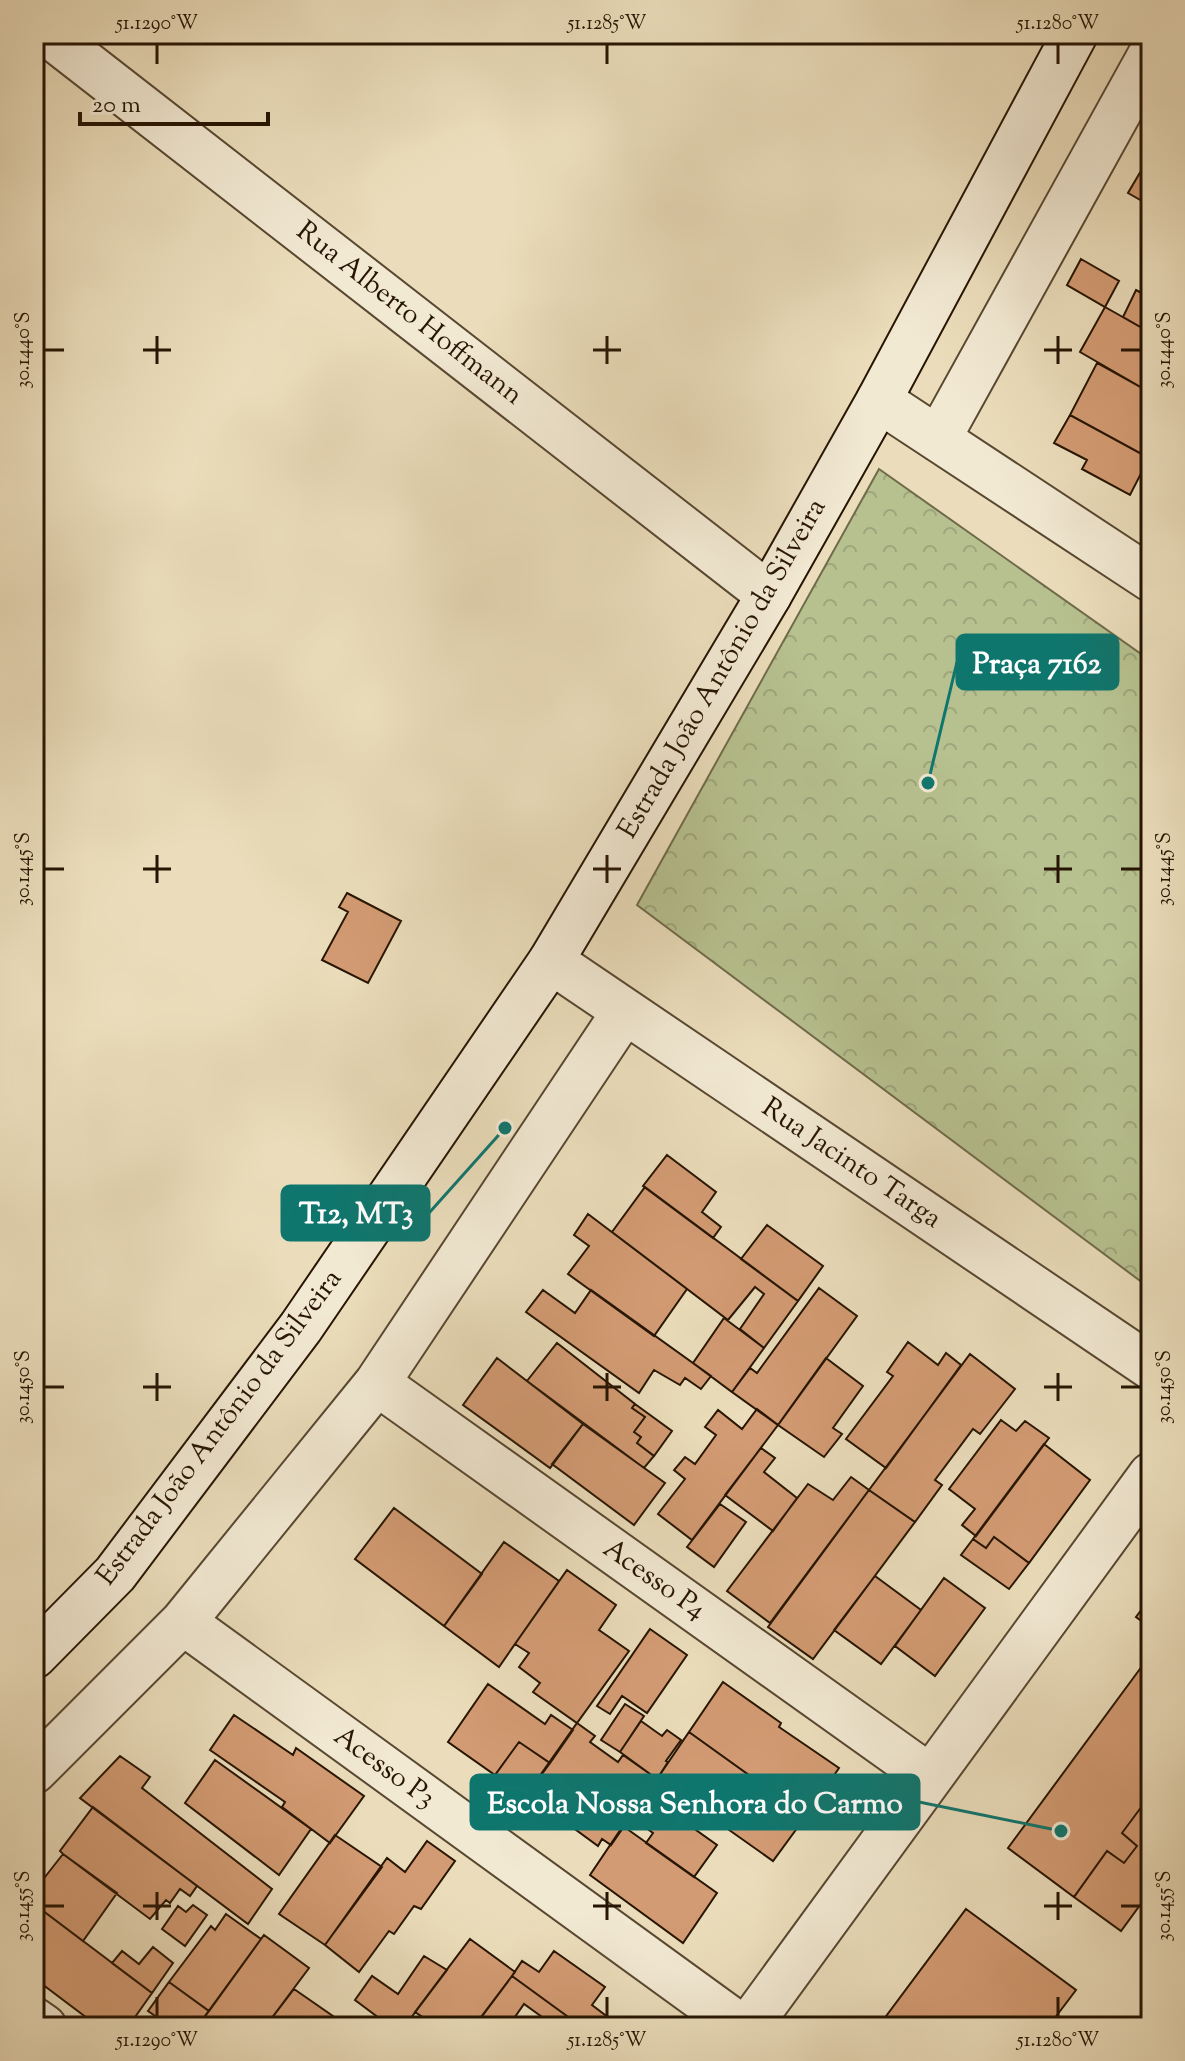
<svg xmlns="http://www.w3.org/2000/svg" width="1185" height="2061" font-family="'Sorts Mill Goudy',serif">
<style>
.park{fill:url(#park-crowns);stroke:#6f6b4a;stroke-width:2}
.building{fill:#d39b73;stroke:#271503;stroke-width:2}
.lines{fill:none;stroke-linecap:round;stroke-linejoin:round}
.street-casing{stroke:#584731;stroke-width:48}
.secondary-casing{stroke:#271503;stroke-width:48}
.street{stroke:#f2e9d3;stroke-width:44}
.secondary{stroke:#f2e9d3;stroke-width:44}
.ticks{fill:none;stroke:#271503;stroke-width:3}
.labels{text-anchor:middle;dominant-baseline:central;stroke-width:6;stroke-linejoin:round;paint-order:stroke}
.street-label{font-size:28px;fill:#271503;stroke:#f2e9d3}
.leader{fill:none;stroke:#0f766e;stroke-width:3}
.callout-dot{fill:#0f766e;stroke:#f2e9d3;stroke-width:3}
.callout{fill:#0f766e;stroke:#0f766e;stroke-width:3}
.callout-label{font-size:30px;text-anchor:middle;font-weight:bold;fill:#fff}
.neatline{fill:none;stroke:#271503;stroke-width:3}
.ticks-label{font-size:20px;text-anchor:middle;fill:#271503}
</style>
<defs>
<pattern id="park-crowns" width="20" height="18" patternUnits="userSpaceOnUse" patternTransform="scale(2)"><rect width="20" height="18" fill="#b7c190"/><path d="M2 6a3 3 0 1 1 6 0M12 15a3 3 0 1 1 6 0" fill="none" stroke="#9da57b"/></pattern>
</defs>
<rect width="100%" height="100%" fill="#ebddbb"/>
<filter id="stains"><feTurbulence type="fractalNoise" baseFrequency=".0025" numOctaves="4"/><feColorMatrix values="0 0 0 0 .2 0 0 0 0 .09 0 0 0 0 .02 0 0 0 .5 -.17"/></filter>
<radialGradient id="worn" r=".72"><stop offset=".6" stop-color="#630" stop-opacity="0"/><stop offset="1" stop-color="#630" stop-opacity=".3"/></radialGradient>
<path class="park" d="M879,469l272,192v628l-514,-384z"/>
<path class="building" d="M1145,164l6,3v39l-23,-13z
M1081,259l38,22 -14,26 -38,-22z
M1136,290l15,8v35l-28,-16z
M1105,307l46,26v60l-71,-41z
M1097,363l54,30v62l-2,3 -79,-43z
M1070,415l79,43 -19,37 -48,-26 5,-9 -33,-17z
M347,893l54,28 -33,62 -46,-23 26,-48 -9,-5z
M667,1155l49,37 -14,20 19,15 -8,11 -70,-52z
M645,1187l153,114 -34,47 -24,-19 24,-35 -9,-7 -27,33 -116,-88z
M588,1214l99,75 -33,47 -86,-62 21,-28 -15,-11z
M767,1225l56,41 -25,35 -57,-42z
M819,1288l38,28 -79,109 -46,-33 18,-24 7,5z
M543,1290l32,23 16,-23 120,86 -10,13 -16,-11 -5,7 -26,-15 -15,23 -113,-81z
M724,1318l40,30 -32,44 -39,-29z
M908,1342l30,23 8,-12 15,12 -75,103 -40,-29 47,-63 -6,-4z
M557,1343l78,61 -3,4 13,9 -11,15 7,5 -4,6 17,13 -10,12 -117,-87z
M970,1354l45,35 -35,45 -7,-5 -38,51 7,5 -27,37 -46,-32z
M497,1358l86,66 -33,44 -87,-63z
M826,1358l37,28 -30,42 9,6 -18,23 -46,-32z
M635,1404l37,27 -18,25 -17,-13 4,-6 -7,-5 11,-15 -13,-9z
M757,1409l21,16 -86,115 -34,-26 27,-35 -11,-9 11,-13 10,7 21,-29 -11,-8 13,-17 24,19z
M1001,1420l15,11 9,-10 24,17 -73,98 -14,-11 13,-16 -26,-20z
M583,1424l82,59 -31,42 -82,-61z
M1044,1444l46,36 -61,83 -35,-26 -8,11 -13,-9z
M761,1448l14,10 -11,14 33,26 -24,33 -48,-36z
M851,1477l18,13 -99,133 -43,-32 81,-107 25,16z
M869,1490l46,32 -102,137 -45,-32z
M720,1504l26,18 -32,45 -27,-20z
M394,1508l88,66 -38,52 -89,-67z
M994,1537l35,26 -20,26 -48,-34 12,-16 13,9z
M504,1542l55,39 -60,86 -55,-41z
M567,1570l49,35 -17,25 30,21 -52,72 -44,-31 7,-9 -21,-16 10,-14 -14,-9z
M875,1576l46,34 -40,54 -47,-34z
M944,1578l41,30 -50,68 -40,-30z
M1151,1597v31l-15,-11z
M650,1629l37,26 -40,58 -25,-17 -12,18 -13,-8z
M1148,1658l3,2v134l-29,39 15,13 -13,17 -17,-12 -33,46 -66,-49z
M723,1682l58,41 -2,4 60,41 -33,48 -117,-84z
M488,1684l57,40 6,-9 22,15 -23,33 -31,-21 -24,33 -47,-33z
M625,1704l19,12 -24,36 -19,-12z
M234,1715l59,40 3,-7 68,48 -34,47 -48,-36 3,-5 -75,-52z
M641,1721l21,15 5,-6 14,10 -15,21 2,1 -11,17 -37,-27z
M577,1723l18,13 -5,6 28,20 5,-7 34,24 -46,66 -9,-6 -4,7 -71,-52z
M689,1732l117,84 -33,45 -116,-82z
M519,1742l31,21 -25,34 -30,-22z
M120,1756l30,21 -8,11 130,101 -24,35 -168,-126z
M215,1760l96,69 -32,46 -94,-72z
M657,1779l36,26 -11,15 35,25 -23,32 -48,-34 7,-10 -22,-16z
M1151,1794v96l-30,41 -47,-34 33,-46 17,12 13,-17 -15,-13z
M93,1807l104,79 -7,10 -10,-7 -10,14 -4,-3 -16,19 -87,-65 -3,-3z
M623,1826l94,67 -34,50 -93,-68z
M335,1835l47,32 -57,78 -46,-31z
M427,1841l28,20 -34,48 -7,-3 -20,28 -5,-3 -30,41 -34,-27 62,-87 18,14z
M63,1854l54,39 -34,48 -49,-37v-13z
M34,1904l118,89 -24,34h-29l-65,-49z
M193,1905l14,10 -22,31 -23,-17 16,-23 8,6z
M966,1909l110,81 -28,37h-170z
M226,1914l35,25 -52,72 -40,-29 42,-56 4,4z
M264,1935l45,33 -44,59h-68z
M470,1939l45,33 -41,55h-48l4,-5 -15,-10z
M153,1947l20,16 -21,30 -40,-30 10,-12 17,13z
M554,1951l51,36 -13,18 17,13 -5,7 3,2h-25l-70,-51 10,-15 17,11z
M424,1956l23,14 -43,57h-13l-36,-27 17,-24 26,18z
M512,1976l70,51h-47l7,-10 -18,-13 -16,23h-21l-9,-6z
M169,1982l40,29 -12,16h-26l-23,-16z
M294,1989l46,32 -5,6h-70z"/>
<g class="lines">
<defs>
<path id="street" d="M48,34l721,561
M879,400l272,179
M938,439l213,-385
M551,961l600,406
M377,1383l553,394
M183,1622l558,405
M34,1771l149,-149 194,-239 248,-372
M34,2020l10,7
M748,2027l403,-552"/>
<path id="secondary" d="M34,1656l81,-82 186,-247 250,-366 218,-366 110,-195 196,-366"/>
</defs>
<use href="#street" class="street-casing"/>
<use href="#secondary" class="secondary-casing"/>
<use href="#street" class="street"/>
<use href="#secondary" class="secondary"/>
</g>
<path class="ticks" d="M157,44v20M607,44v20M1058,44v20M157,336v28M607,336v28M1058,336v28M44,350h20M143,350h28M593,350h28M1044,350h28M1121,350h20M157,855v28M607,855v28M1058,855v28M44,869h20M143,869h28M593,869h28M1044,869h28M1121,869h20M157,1373v28M607,1373v28M1058,1373v28M44,1387h20M143,1387h28M593,1387h28M1044,1387h28M1121,1387h20M157,1892v28M607,1892v28M1058,1892v28M44,1906h20M143,1906h28M593,1906h28M1044,1906h28M1121,1906h20M157,1997v20M607,1997v20M1058,1997v20"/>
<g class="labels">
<g class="street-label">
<text transform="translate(409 314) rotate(38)">Rua Alberto Hoffmann</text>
<text transform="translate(723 669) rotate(-60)">Estrada João Antônio da Silveira</text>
<text transform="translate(851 1164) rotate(34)">Rua Jacinto Targa</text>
<text transform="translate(220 1428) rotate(-53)">Estrada João Antônio da Silveira</text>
<text transform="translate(654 1580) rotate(35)">Acesso P4</text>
<text transform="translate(384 1768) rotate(36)">Acesso P3</text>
</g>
</g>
<path class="leader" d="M928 783L957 662M505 1128L429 1213M1061 1831L919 1802"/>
<g class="callout-dot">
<circle cx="928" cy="783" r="8"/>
<circle cx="505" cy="1128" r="8"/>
<circle cx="1061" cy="1831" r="8"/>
</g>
<g class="callout">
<rect x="957" y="635" width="161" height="54" rx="8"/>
<rect x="282" y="1186" width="147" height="54" rx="8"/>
<rect x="471" y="1775" width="448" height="54" rx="8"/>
</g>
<g class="callout-label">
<text x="1037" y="673">Praça 7162</text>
<text x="356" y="1223">T12, MT3</text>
<text x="695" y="1813">Escola Nossa Senhora do Carmo</text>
</g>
<rect width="1185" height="2061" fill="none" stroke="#ebddbb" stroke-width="88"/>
<path d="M80 112v12h188v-12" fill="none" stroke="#271503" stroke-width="4"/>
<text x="92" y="112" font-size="24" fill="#271503" stroke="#f2e9d3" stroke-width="6" paint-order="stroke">20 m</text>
<rect x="44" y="44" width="1097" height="1973" class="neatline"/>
<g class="ticks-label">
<text x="157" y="29">51.1290°W</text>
<text x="607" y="29">51.1285°W</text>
<text x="1058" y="29">51.1280°W</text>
<text transform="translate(22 350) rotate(-90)" y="7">30.1440°S</text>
<text transform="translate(1163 350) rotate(-90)" y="7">30.1440°S</text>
<text transform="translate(22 869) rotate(-90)" y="7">30.1445°S</text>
<text transform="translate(1163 869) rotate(-90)" y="7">30.1445°S</text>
<text transform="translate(22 1387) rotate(-90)" y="7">30.1450°S</text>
<text transform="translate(1163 1387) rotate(-90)" y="7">30.1450°S</text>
<text transform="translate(22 1906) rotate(-90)" y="7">30.1455°S</text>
<text transform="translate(1163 1906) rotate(-90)" y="7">30.1455°S</text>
<text x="157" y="2046">51.1290°W</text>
<text x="607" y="2046">51.1285°W</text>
<text x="1058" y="2046">51.1280°W</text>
</g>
<rect width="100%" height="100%" filter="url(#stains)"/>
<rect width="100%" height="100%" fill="url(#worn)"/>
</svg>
